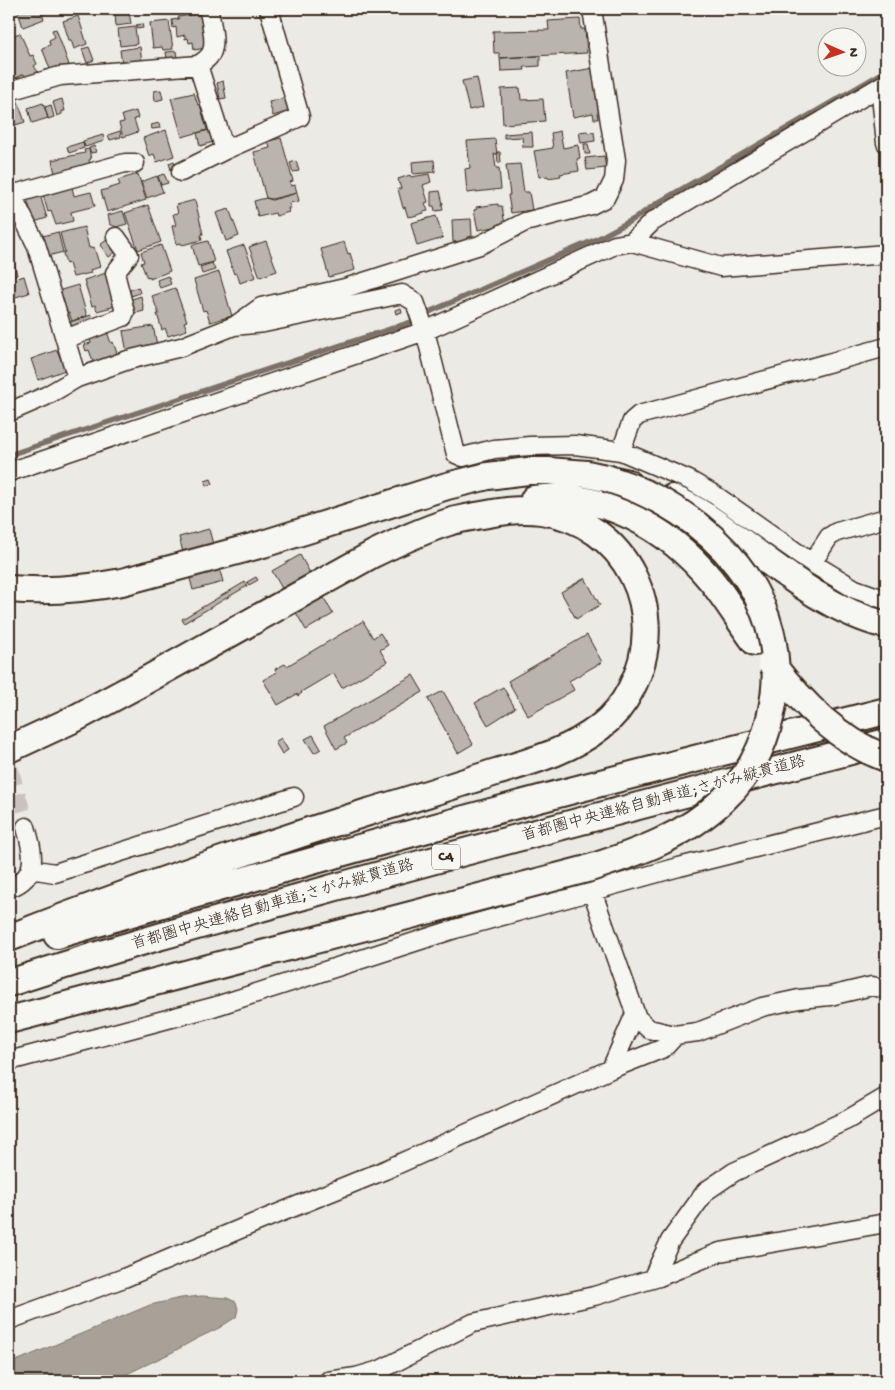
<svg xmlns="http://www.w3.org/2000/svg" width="895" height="1390" font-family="'Gochi Hand','Klee One',sans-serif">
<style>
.water{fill:#a8a198;stroke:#7c7167}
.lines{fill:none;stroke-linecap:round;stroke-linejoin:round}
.stream{stroke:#7c7167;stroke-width:5.5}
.building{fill:#bab4ae;stroke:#3b2a1e}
.minor-tunnel{stroke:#c8c4bd;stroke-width:18;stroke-dasharray:18 9;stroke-linecap:butt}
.minor-casing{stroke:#3b2a1e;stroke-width:21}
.highway-casing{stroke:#3b2a1e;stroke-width:30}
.minor{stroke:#f6f6f2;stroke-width:18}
.highway{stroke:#f6f6f2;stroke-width:26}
.highway-bridge-casing{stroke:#3b2a1e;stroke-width:30;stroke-linecap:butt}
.highway-bridge{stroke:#f6f6f2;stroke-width:26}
.labels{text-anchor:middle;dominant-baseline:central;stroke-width:4;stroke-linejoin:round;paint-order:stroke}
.shield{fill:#f6f6f2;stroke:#73675e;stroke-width:1}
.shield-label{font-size:15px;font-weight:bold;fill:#3b2a1e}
.street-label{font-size:16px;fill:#3b2a1e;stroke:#f6f6f2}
</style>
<rect width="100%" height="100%" fill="#ebeae5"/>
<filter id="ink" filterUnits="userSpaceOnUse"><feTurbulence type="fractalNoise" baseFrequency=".02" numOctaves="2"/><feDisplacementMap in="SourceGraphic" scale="10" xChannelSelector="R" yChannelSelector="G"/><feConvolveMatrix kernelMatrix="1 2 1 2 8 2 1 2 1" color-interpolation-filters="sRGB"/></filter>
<g filter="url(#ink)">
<path class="water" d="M202,1296l25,2 9,4 2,7 -2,8 -17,11 -23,11 -25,14 -59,28h-103v-17l141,-59 31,-7z"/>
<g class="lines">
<path class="stream" d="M429,312l170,-74 35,-19 22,-15 230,-133
M9,455l402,-133"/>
</g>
<path class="building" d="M17,9h23l4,10 -21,8z
M114,9h13l1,2 -14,2z
M129,12l2,12 -15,2 -1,-12z
M196,14l1,1h4l5,33 -12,2 -1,-8 -4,1 -1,-5 -3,1v-4l-8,2 -1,-10 -3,1 -1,-8 7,-1 -1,-2z
M78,16l9,28 -13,5 -3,-9h-2l-6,-19z
M9,19l4,10 -4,2z
M580,19l1,10h4l2,24 -87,5 -1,-5h-5l-1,-22 56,-1 -1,-9z
M169,21l4,28 -10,1 -1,-3 -9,1 -3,-25z
M142,24l1,4 -6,1 -1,-4z
M135,27l2,17 -17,2 -2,-17z
M56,29l13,36 -12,3v-1l-7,2 -8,-21 8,-3 -1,-5 6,-3 -3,-7z
M20,33l10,23 3,-1 4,9 -3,2 4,6 -13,6 -1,-4 -10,5 -5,-10v-29l6,-3 -1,-2z
M89,47l5,13 -7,3 -5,-14z
M140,47l2,15 -20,2 -2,-14z
M176,51l1,7 -10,1 -1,-7z
M540,56v10l-16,1 1,3 -24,1 -1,-13z
M593,68l8,45h-4l1,6h-4l-1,-6 -20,4 -7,-44z
M477,78l6,29 -14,3 -7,-29z
M223,81l3,17 -6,1 -3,-16z
M520,88l1,12 22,-1 2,22 -42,3 -2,-35z
M161,90l2,9 -8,2 -1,-10z
M194,93l4,12 2,-1 7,26 -25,7 -11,-39z
M16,96l9,26 -16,5v-29z
M285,98l4,13 -16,5 -4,-14z
M62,99l3,12h-3v3l-5,2 -4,-14z
M43,103l5,15 -16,5 -4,-15z
M51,105l3,12 -6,2 -3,-12z
M136,111l2,7 -4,1 4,13 -15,5 -4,-14 5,-1 -2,-7z
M159,123l1,5 -8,1 -1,-4z
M166,130l8,26 -17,6 -3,-8 -5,2 -6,-18z
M210,130l3,12 -13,4 -3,-13z
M120,131l1,6 -11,3 -2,-5z
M560,131l3,17 15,-3 2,13 -3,1 2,12 -19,3 1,2 -13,2v-2l-9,1 -5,-26 19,-3 -2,-15z
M587,131l1,2 6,-1 1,9 -14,2 -2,-11z
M532,132l1,15h-10l-1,-10 -18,1v-4z
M103,135l1,6 -19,6 -2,-6z
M281,138l12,43 -3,1 1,4 4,-1 2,8 -25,6 -6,-1 -12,-46 16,-4 -2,-7z
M495,139l2,15h-3l2,14h3l2,21 -34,4 -2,-24 5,-1 -3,-27z
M83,142l1,6 -15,5 -2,-6z
M584,144h4l2,10h-5z
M94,146l2,6 -5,1 -2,-5z
M89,149l2,10 -2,1 1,4 -24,6v1l-11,3 -3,-14 33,-7 -1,-3z
M497,152h3l1,10 -3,1z
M604,156l2,12 -19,2 -2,-12z
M434,160l1,12 -22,2 -1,-12z
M174,161l1,3 6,-2 2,4 -12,4 -2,-7z
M296,161l3,10 -6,1 -3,-9z
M520,164l4,28h5l3,18 -21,3 -3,-18h2l-4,-30z
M138,174l8,26 -39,12 -6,-21 19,-6 -2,-5z
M164,174l4,9 -7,2 -3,-9z
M429,174l2,8 -8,3 5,17 -3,1 3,8 -5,1 1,1 -14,4v-1l-2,1 -3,-10 -2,1 -5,-19h3l-3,-10 12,-4 1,2z
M157,176l6,16 -16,6 -6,-16z
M72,187l2,9 17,-4 4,14 -24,6 2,9 -17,4 -5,-14 -3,1 -5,-17z
M440,191l3,13h-1l1,6 -8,1 -1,-5h-3v-14z
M297,193l2,8 -10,2 2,5h-3l1,4 -13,4 -1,-3 -17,4 -4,-16 12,-3 6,2z
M40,195l7,23 -13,4 -7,-23z
M195,200l8,34 -2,1 1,5 -20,5 -1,-2 -5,1 -4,-18 4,-1 -3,-11 5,-1 -2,-8z
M498,204v2h4l3,19 -27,5 -4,-20 3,-1 -1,-2z
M148,205l13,37 -23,8 -13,-37z
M229,209l10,27 -13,5 -10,-28z
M123,211l4,13 -11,3 -6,-3 -2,-9z
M436,216l7,22 -26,8 -6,-23z
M471,219l1,17 -4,1v4l-15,1 -1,-22z
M84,227l5,21 5,-1 6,20 -10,3 1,3 -18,4 -4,-14 -3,1 -3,-11 2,-1 -5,-19z
M58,232l5,20 -15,4 -5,-20z
M108,239l9,12 -8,6 -9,-12z
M208,241l6,21 -16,4 -6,-21z
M266,241l11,30 -17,6 -11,-30z
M344,242l4,12 2,-1 5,17 -26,7 -8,-28z
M161,245l9,26 -20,8v-2l-3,1 -6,-15 3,-1 -3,-10z
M244,245l12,32 -16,6 -3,-10 -3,1 -8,-23z
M11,250l6,25 -8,2v-26z
M212,263l3,7 -13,4 -2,-7z
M219,272l13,44 -22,6 -4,-12 -3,1 -9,-31z
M106,273l10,33 -19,5 -2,-6 -3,1 -8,-26z
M24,276l5,17 -20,6v-18z
M168,276l3,8 -11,4 -3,-8z
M78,285l9,31 -15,5 -3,-8 -5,1 -6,-23z
M138,287l2,6 -9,3 -1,-6z
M175,288l12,33 -3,1 3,8 -19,6 -3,-8 -3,2 -5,-16h2l-7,-18z
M141,296l3,15 -12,3 -3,-14z
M401,308l1,4 -6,2 -1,-4z
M91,315l2,8 -20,7 -3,-8z
M153,326l4,19 -30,8 -4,-22z
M107,332l4,11 2,-1 5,14 -24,8 -5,-14 -3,1 -2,-6 7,-2 -3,-7z
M57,350l8,20 -27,10 -7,-21z
M211,479l2,5 -7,2 -1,-5z
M209,529l14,53 -30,8 -14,-53z
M300,555l33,59 -27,16 -34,-59z
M256,577l2,3 -9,5 -2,-3z
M585,578l15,27 -24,14 -15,-27z
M245,582l2,4 -63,37 -2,-4z
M363,621l10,17 7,-5 8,12 -8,5 7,12 -45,26 -9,-15 -32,19 1,1 -4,3 -1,-2 -19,11 -15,-25 14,-8 -2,-3 10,-5 2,2z
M587,635l15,27 -33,19 5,9 -46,26 -20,-35z
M413,675l10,17 -79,46 3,5 -11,6 -12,-23z
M503,687l12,21 -27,17 -13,-22z
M443,691l30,53 -15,9 -30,-54z
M313,735l8,14 -7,4 -9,-14z
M281,738l7,12 -6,4 -7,-12z"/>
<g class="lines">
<path class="minor-tunnel" d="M9,768l17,59"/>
<defs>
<path id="minor" d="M198,65c5,-3 12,-7 14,-14 4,-11 -1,-28 -3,-40
M880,87l6,56
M9,91l51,-15 138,-11 27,85
M181,172l44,-22 75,-33 -31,-108
M9,189l27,55 41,134
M11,195l114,-32h10
M632,242l20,-20 234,-139
M236,325l25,-18 84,-19 135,-43 45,-23 66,-17 14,-7 9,-18 2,-20 -24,-151
M65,339l58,-22 2,-5 -10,-39 14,-18 -13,-18
M9,412l37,-16 31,-18 51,-18 53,-13 53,-21 30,-3 138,-29 13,8 10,29 31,123 7,3 31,-8 36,-3 45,-1 46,6 68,29 26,15 97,68 43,26 31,11
M621,451l11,-30 7,-6 247,-68
M9,472l416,-141 190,-86 17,-3 89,25 165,-13
M812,563l17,-26 8,-5 49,-14
M30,869l25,4 239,-76
M9,888c31,-11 24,-36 17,-61
M592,891l45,127 12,11 25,6 24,-3 64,-25 37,-8 31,-3 42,-10 14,3
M9,1061l204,-54 242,-78 69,-19 155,-43 207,-52
M611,1069l24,-55
M652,1279l18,-38 36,-50 28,-19 113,-52 39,-23
M9,1320l115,-42 128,-54 133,-54 226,-101 53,-21 12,-13
M328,1381l28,-4 24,-7 93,-47 121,-27 65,-19 61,-25 166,-29"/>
<path id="highway" d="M672,498c26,11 47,27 69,43 44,33 90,70 145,84
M534,499c69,-9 134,29 177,81 16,20 29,42 44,62
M9,589c37,3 76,0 113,-7l141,-38 184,-58 41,-10 40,-5h20l39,3 41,9
M9,749l65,-30 67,-36 232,-129c25,-12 50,-24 76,-32 9,-3 18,-4 27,-6 22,-4 42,-8 65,-5 85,11 130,102 90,178 -7,14 -18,28 -31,38 -30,24 -68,34 -104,45 -44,14 -87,28 -131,41 -120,38 -239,79 -356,125
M57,935c175,-52 351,-102 528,-148 100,-26 201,-51 301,-76
M9,983c100,-33 201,-61 302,-89 191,-53 383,-103 575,-152"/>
</defs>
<use href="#minor" class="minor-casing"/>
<use href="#highway" class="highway-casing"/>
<use href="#minor" class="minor"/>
<use href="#highway" class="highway"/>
<defs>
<path id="highway-bridge" d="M771,663c31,40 67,78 115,95
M9,1020l578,-151c50,-16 99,-33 137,-70 25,-23 40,-53 47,-85 26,-115 -61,-204 -165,-236"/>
</defs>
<use href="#highway-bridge" class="highway-bridge-casing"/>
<use href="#highway-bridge" class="highway-bridge"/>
</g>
</g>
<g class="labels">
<rect class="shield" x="432" y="844.5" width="28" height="25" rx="4"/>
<g class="shield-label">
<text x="446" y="857">C4</text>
</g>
<g class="street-label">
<text transform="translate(664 800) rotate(-15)">首都圏中央連絡自動車道;さがみ縦貫道路</text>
<text transform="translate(273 906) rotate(-16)">首都圏中央連絡自動車道;さがみ縦貫道路</text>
</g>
</g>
<rect width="895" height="1390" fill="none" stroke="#f6f6f2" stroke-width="30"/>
<rect x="15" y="15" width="865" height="1360" fill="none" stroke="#3b2a1e" stroke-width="2" filter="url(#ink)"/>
<g transform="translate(842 52) rotate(92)"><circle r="24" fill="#f6f6f2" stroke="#aba49d"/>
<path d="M0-4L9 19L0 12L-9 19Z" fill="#c8321e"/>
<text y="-8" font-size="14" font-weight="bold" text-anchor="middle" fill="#3b2a1e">N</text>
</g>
</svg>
